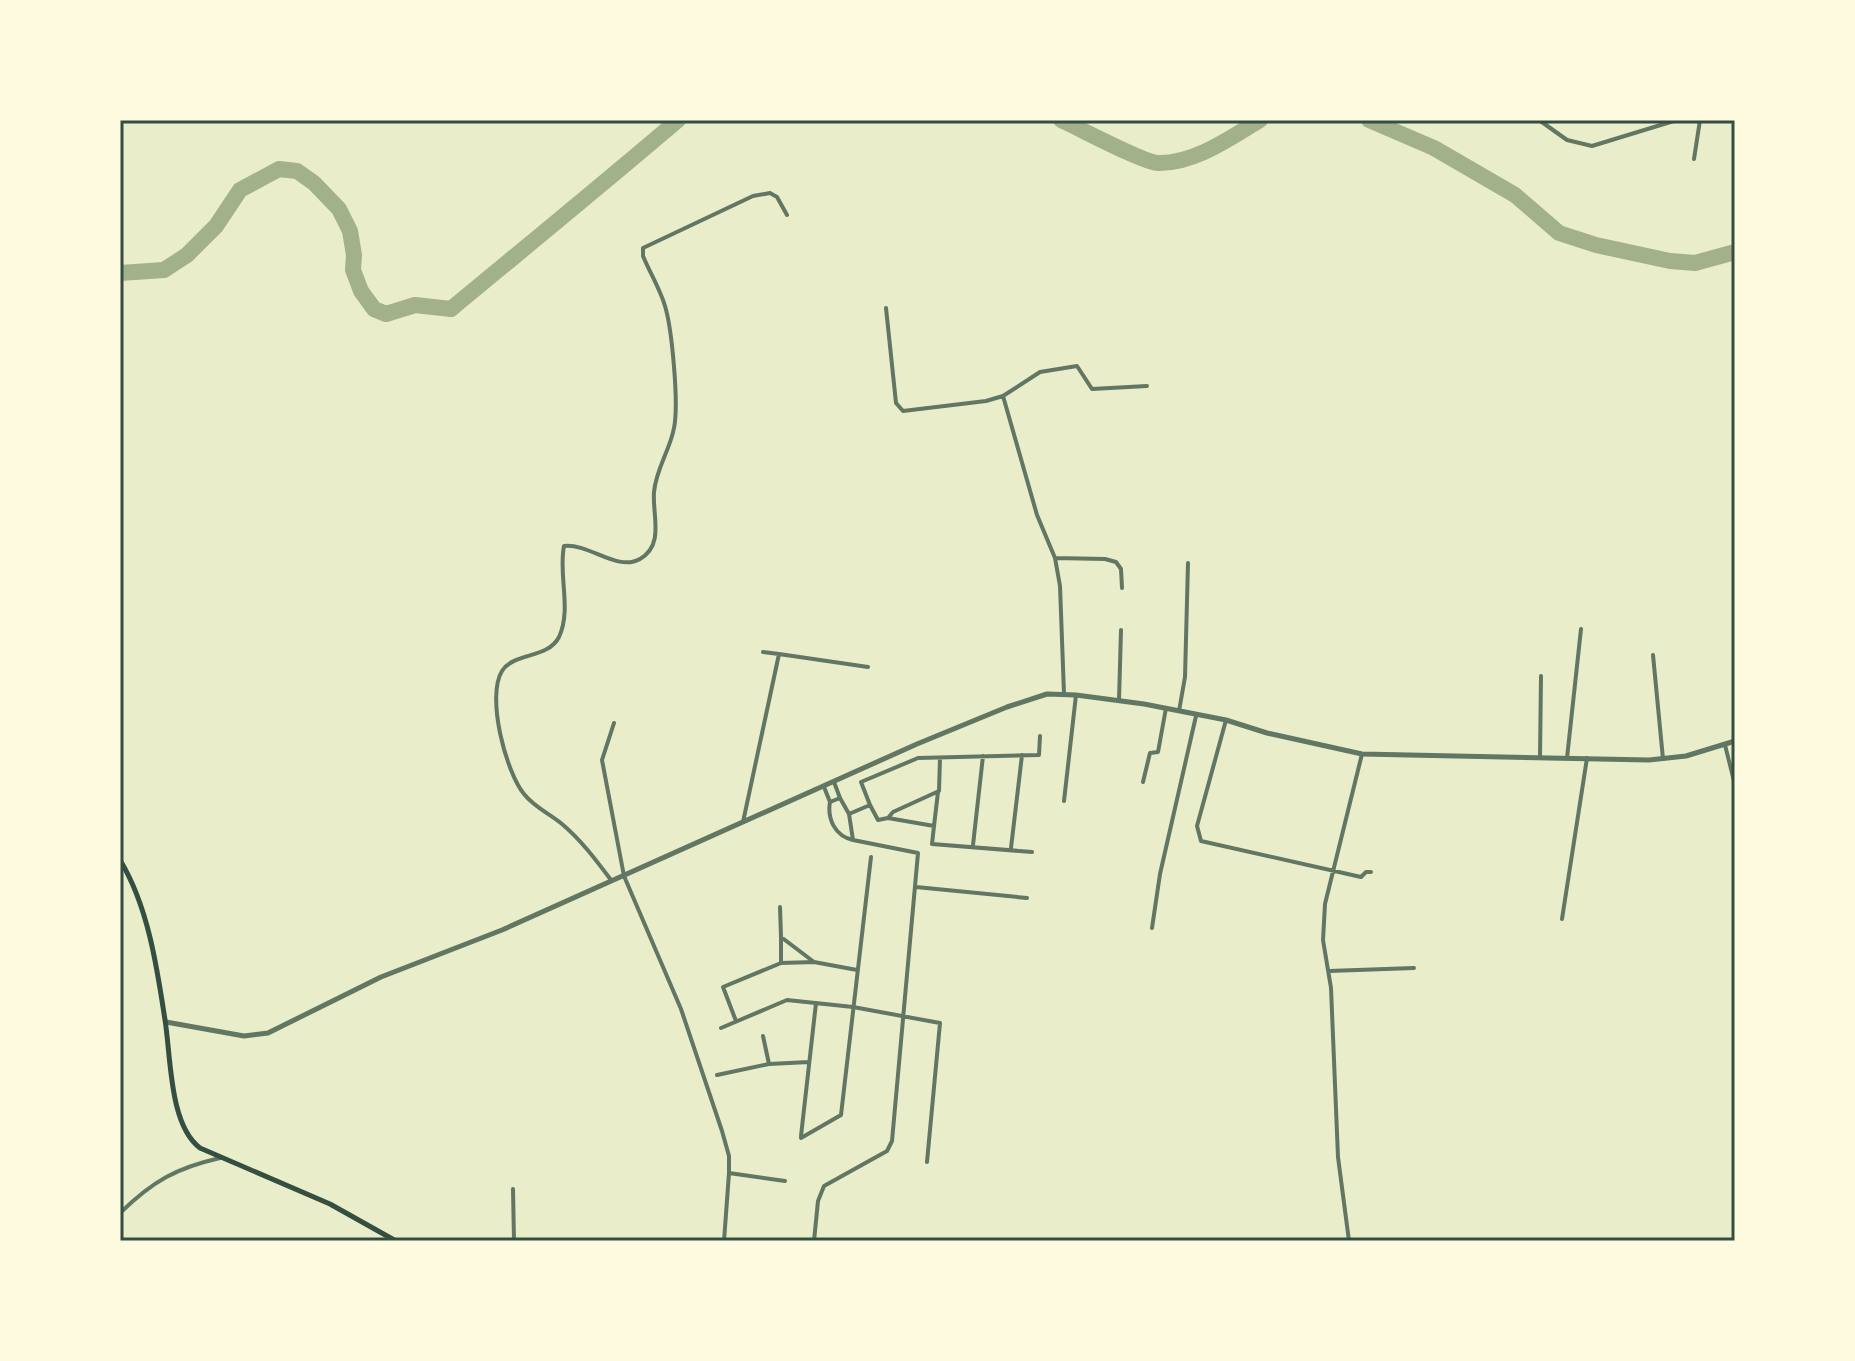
<svg xmlns="http://www.w3.org/2000/svg" width="1855" height="1361" font-family="Barlow,sans-serif">
<style>
.lines{fill:none;stroke-linecap:round;stroke-linejoin:round}
.river{stroke:#a3b18a;stroke-width:16}
.minor{stroke:#617663;stroke-width:4}
.tertiary{stroke:#617663;stroke-width:5}
.secondary{stroke:#344e41;stroke-width:5}
.neatline{fill:none;stroke:#344e41;stroke-width:3}
</style>
<rect width="100%" height="100%" fill="#e9edc9"/>
<g class="lines">
<path class="river" d="M1061,120c18,8 83,43 97,43 36,1 72,-25 102,-43
M1369,120l65,28 81,47 44,38 37,12 74,16 25,2 40,-11
M120,273l44,-3 23,-15 29,-29 24,-36 39,-21 18,2 17,12 25,26 11,22 4,24 -1,15 8,21 13,18 12,5 29,-9 36,4c76,-63 152,-125 227,-189"/>
<path class="minor" d="M1539,120l28,20 25,6 85,-26
M1694,159l6,-39
M886,308l10,95 7,8 83,-10 17,-5 37,-24 37,-6 15,23 55,-3
M1003,396l34,119 18,43 5,28 4,108
M1055,558l50,1 11,3 5,7 1,19
M763,652l16,2
M1653,655l10,104
M1119,700l2,-70
M1179,711l6,-34 3,-114
M1226,720l-29,106 4,15 160,36 5,-5h5
M614,723l-12,37 22,116 57,133 41,122 7,25v17l-5,68
M1725,745l10,40
M1540,757l1,-81
M1567,758l14,-129
M834,782l6,16
M1143,782l7,-29 8,-1 8,-44
M824,787l6,15
M1064,801l12,-106
M870,805l8,15 10,-2 5,-6 46,-21 1,-33
M849,814l21,-9 -9,-23 57,-24 121,-3 1,-19
M888,818l46,8 4,-34
M743,822l36,-168 89,13
M934,826l-2,18 100,8
M973,845l10,-89
M1011,848l11,-93
M611,880c-15,-20 -30,-40 -49,-56 -12,-10 -28,-17 -38,-30 -18,-22 -38,-97 -22,-123 12,-19 46,-12 57,-34 13,-28 -1,-62 5,-91 25,-3 53,26 76,13 25,-14 12,-45 14,-67 2,-23 16,-42 20,-64 5,-24 -2,-99 -9,-122 -5,-17 -15,-33 -22,-50v-8l110,-52 17,-3 7,4 10,18
M916,887l111,11
M780,907l1,30 33,25
M1562,919l25,-161
M1152,928l8,-54 36,-158
M781,937v26
M1329,971l85,-3
M736,1021l-13,-34 58,-24 33,-1 43,8
M721,1028l66,-28 66,7 87,16 -13,139
M763,1036l6,28
M717,1075l52,-11 40,-2
M801,1136l15,-133
M801,1138l40,-23 30,-258
M729,1173l56,8
M513,1189l1,52
M120,1213c33,-32 56,-45 100,-55
M814,1241l4,-40 6,-15 63,-35 5,-10 26,-288 -65,-13c-18,-4 -26,-21 -23,-38l10,-4 9,16 4,26
M1349,1241l-11,-84 -7,-169 -8,-48 2,-36 37,-150"/>
<path class="tertiary" d="M166,1022l78,14 24,-3 113,-56 121,-47 415,-186 90,-37 40,-13 29,1 68,9 82,16 41,13 95,21 287,6 37,-4 49,-15"/>
<path class="secondary" d="M120,860c28,46 37,107 45,160 6,36 4,105 35,128l130,56 66,37"/>
</g>
<rect width="1855" height="1361" fill="none" stroke="#fefae0" stroke-width="244"/>
<rect x="122" y="122" width="1611" height="1117" class="neatline"/>
</svg>
